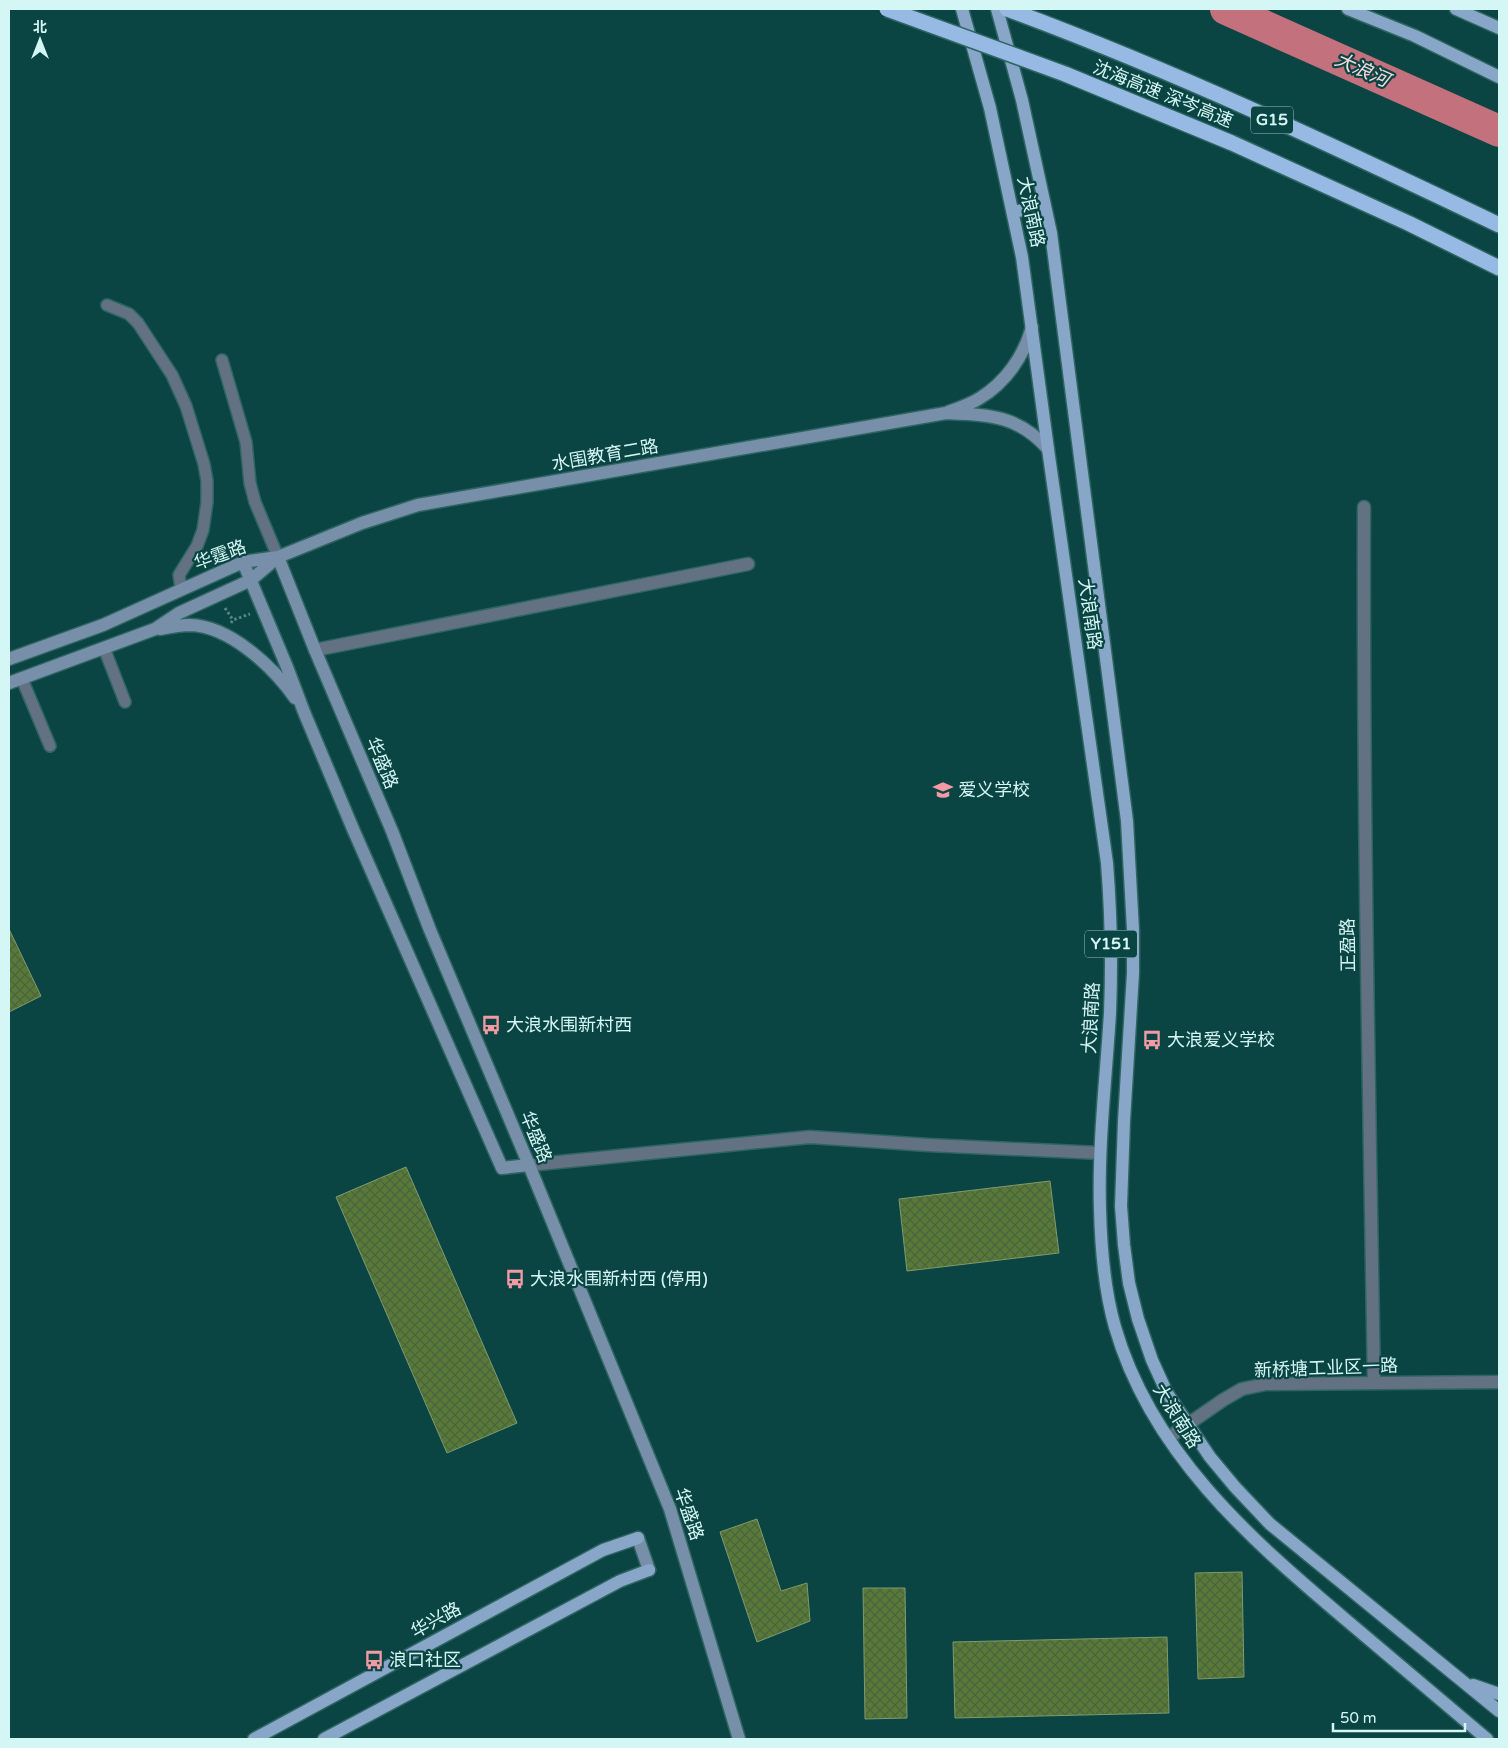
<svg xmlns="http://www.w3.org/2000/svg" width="1508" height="1748" font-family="'Varela Round','Noto Sans SC',sans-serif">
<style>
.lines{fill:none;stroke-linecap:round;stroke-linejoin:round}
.river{stroke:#c3717c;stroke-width:32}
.building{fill:url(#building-cross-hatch);stroke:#819a6d}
.lane-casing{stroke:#2e6563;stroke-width:14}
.street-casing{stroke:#2e6563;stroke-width:15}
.secondary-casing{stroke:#2e6563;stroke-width:15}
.primary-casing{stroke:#2e6563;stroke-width:15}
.highway-casing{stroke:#2e6563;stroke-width:18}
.path{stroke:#558785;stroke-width:3;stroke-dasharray:2.5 2.5;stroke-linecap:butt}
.lane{stroke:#637283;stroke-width:11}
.street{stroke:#637283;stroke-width:12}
.secondary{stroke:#788faa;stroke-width:12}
.primary{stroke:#88a6c8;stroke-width:12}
.highway{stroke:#96bae3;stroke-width:15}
.highway-bridge-casing{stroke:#2e6563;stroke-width:18;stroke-linecap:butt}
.highway-bridge{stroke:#96bae3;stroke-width:15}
.labels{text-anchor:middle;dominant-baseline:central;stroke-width:4.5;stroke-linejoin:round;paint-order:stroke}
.shield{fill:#0a4543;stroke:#97c1bf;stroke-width:1}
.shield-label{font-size:16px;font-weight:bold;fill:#d4f6f4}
.street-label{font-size:18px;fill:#d4f6f4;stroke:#0a4543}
.poi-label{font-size:18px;fill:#d4f6f4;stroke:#0a4543;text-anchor:start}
.water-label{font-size:19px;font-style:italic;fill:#f4dcde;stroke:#0a4543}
</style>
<defs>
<pattern id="building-cross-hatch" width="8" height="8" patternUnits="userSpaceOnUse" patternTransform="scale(1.25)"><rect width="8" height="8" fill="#577b37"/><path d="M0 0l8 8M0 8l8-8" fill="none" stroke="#4c6240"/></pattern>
</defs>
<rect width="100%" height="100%" fill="#0a4543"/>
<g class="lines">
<path class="river" d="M1226,9l273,122"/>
</g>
<path class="building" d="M9,929l32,67 -32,16z
M406,1167l111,256 -70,30 -111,-256z
M1050,1181l9,72 -152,18 -8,-72z
M757,1519l24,72 26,-8 3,38 -53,21 -37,-110z
M1242,1572l2,105 -46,2 -3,-106z
M863,1588h42l2,130 -42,1z
M1167,1637l2,76 -214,5 -2,-76z"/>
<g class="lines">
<defs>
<path id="lane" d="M107,305l22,9 9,9 34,52 14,31 18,58 3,17v21l-4,28 -6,16 -18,29 2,13
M222,360l24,82 4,41 5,19 23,55
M104,648l21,54
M22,679l28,67"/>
<path id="street" d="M1364,507c-1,292 5,584 10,876
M315,650l433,-86
M529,1165l281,-28 118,8 172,8
M1168,1438l55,-38 19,-11 24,-5 233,-2"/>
<path id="secondary" d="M948,412c11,-4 23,-8 32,-14 26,-16 44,-42 52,-71
M278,557l37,93 77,181 38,99 99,235 141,344 69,230
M243,562l44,105 17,45 49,117 149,339 27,-3
M160,629c10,-2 20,-4 30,-4 40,1 83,42 105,73
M9,659l94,-34 140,-63 35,-5 84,-34 56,-18 528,-92c43,2 72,2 102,36
M9,683l146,-54 24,-16 72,-33 27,-23
M638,1538l11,32"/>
<path id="primary" d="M962,9l28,99 32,149 26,192 59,414c4,50 5,100 3,150 -4,65 -12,131 -10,196 1,40 4,80 15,118 36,125 134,211 230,292 47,40 94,80 142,120
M997,9l25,91 29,133 76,588 6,109v43l-9,148 -3,85 3,39 5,38 9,36 14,41 15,33 43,64 25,30 35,37 229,187
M1348,9l67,27 84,41
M1456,9l43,19
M1013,212l32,-6
M1473,1685l26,9
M254,1739l349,-189 35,-12
M324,1739l296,-158 29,-11"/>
<path id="highway" d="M1007,9c168,62 331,139 492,216
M1065,74l167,69 176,80 91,45"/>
</defs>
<use href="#lane" class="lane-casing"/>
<use href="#street" class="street-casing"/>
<use href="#secondary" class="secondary-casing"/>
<use href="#primary" class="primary-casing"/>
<use href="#highway" class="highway-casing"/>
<path class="path" d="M225,608l8,12
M231,623l2,-3 17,-6"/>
<use href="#lane" class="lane"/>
<use href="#street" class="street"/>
<use href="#secondary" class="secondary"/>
<use href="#primary" class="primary"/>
<use href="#highway" class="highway"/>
<defs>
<path id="highway-bridge" d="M887,9l178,65"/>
</defs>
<use href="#highway-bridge" class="highway-bridge-casing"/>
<use href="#highway-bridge" class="highway-bridge"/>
</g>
<defs>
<symbol id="school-bare" viewBox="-9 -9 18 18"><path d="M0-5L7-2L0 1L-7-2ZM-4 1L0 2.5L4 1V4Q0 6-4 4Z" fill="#f49aa5" stroke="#0a4543" stroke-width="2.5" paint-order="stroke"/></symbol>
<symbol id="bus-bare" viewBox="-9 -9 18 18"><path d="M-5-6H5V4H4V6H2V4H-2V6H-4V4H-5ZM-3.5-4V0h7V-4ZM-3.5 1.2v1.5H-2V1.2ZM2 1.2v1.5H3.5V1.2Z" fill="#f49aa5" stroke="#0a4543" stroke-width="2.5" paint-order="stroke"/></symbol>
</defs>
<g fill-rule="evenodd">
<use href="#school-bare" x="929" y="776" width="28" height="28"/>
<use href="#bus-bare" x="477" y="1011" width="28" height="28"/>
<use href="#bus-bare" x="1138" y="1026" width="28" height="28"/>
<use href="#bus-bare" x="501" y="1265" width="28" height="28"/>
<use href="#bus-bare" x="360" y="1646" width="28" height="28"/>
</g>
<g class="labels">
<g class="shield">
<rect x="1251" y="106.5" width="42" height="27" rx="4"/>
<rect x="1085" y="930.5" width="52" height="27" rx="4"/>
</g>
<g class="shield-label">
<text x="1272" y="120">G15</text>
<text x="1111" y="944">Y151</text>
</g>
<g class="street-label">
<text transform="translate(1163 94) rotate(22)">沈海高速 深岑高速</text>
<text transform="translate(1031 212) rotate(78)">大浪南路</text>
<text transform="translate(605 455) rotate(-10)">水围教育二路</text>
<text transform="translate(220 555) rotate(-20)">华霆路</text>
<text transform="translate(1090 614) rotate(82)">大浪南路</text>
<text transform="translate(382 763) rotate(67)">华盛路</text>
<text transform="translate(1348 945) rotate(-91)">正盈路</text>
<text transform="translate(1091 1018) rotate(-87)">大浪南路</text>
<text transform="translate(536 1137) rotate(68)">华盛路</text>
<text transform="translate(1326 1368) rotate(-2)">新桥塘工业区一路</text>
<text transform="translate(1177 1416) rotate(58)">大浪南路</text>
<text transform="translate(689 1514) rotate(71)">华盛路</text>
<text transform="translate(436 1620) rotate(-29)">华兴路</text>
</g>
<g class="poi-label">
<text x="958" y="790">爱义学校</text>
<text x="506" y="1025">大浪水围新村西</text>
<text x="1167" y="1040">大浪爱义学校</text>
<text x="530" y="1279">大浪水围新村西 (停用)</text>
<text x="389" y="1660">浪口社区</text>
</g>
<g class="water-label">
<text transform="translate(1362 70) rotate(24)">大浪河</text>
</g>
</g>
<rect width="1508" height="1748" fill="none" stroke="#d4f6f4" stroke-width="20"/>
<g transform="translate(40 40)" stroke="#0a4543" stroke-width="4" paint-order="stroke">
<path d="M0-4L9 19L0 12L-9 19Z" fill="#d4f6f4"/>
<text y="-8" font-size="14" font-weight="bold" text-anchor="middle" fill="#d4f6f4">北</text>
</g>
<path d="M1333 1723v8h132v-8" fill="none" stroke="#d4f6f4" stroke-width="2.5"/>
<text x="1340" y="1723" font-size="15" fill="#d4f6f4" stroke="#0a4543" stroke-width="4" paint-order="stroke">50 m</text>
</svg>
